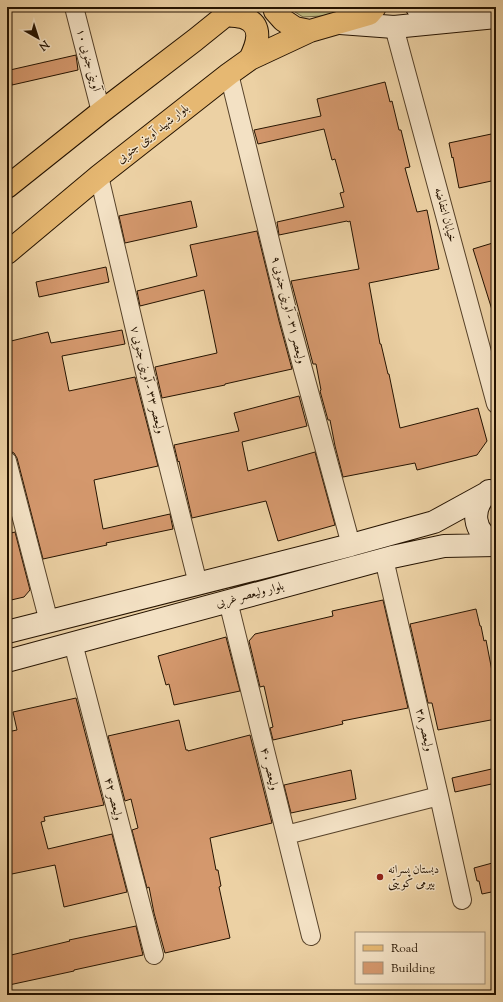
<svg xmlns="http://www.w3.org/2000/svg" width="503" height="1002" font-family="'Sorts Mill Goudy',Amiri,serif">
<style>
.green{fill:#c0b980;stroke:#726640}
.building{fill:#d4986d;stroke:#251300}
.lines{fill:none;stroke-linecap:round;stroke-linejoin:round}
.street-casing{stroke:#574229;stroke-width:20}
.secondary-casing{stroke:#251300;stroke-width:24}
.primary-casing{stroke:#251300;stroke-width:24}
.street{stroke:#f3e1c4;stroke-width:18}
.secondary{stroke:#f3e1c4;stroke-width:22}
.primary{stroke:#e6b872;stroke-width:22}
.poi-dot{fill:#8f2418;stroke:#f3e1c4;stroke-width:1.5}
.labels{text-anchor:middle;dominant-baseline:central;stroke-width:3;stroke-linejoin:round;paint-order:stroke}
.street-label{font-size:12px;fill:#251300;stroke:#f3e1c4}
.poi-label{font-size:12px;fill:#251300;stroke:#f3e1c4;text-anchor:start}
</style>
<rect width="100%" height="100%" fill="#ecd1a4"/>
<filter id="stains"><feTurbulence type="fractalNoise" baseFrequency=".005" numOctaves="4"/><feColorMatrix values="0 0 0 0 .2 0 0 0 0 .09 0 0 0 0 .02 0 0 0 .5 -.17"/></filter>
<radialGradient id="worn" r=".72"><stop offset=".6" stop-color="#630" stop-opacity="0"/><stop offset="1" stop-color="#630" stop-opacity=".3"/></radialGradient>
<path class="green" d="M291,7h71l-40,9 -19,1 -8,-5z"/>
<path class="building" d="M76,55l2,15 -66,15 -2,-15z
M385,82l5,20 2,-1 7,29h2l9,37 -5,1 12,44 10,-2 12,59 -70,14 11,61h1l7,30h1l11,54 78,-20 9,33 -10,14 -60,15 -2,-7 -72,14 -8,-31 -5,-26h-2l-8,-29 1,-1 -5,-26h-3l-22,-83 68,-12 -9,-48 -2,1 -1,-1 -68,14 -2,-13 67,-15 -4,-14 4,-1 -9,-33 -3,1 -8,-31 -66,15 -4,-14 67,-14 -4,-17z
M496,133v47l-37,8 -6,-31 -1,1 -3,-15z
M191,201l6,26 -72,16 -6,-27z
M257,231l22,90 13,48 -67,15v1l-63,13 -7,-31 62,-14 -13,-63 -64,16 -3,-15 60,-15 -7,-31z
M496,242v71h-3l-20,-64z
M106,267l3,15 -70,15 -3,-15z
M122,330l3,14 -63,12 7,35 66,-14 23,89 -64,14 9,49 67,-15 3,15 -67,14 1,2 -64,14 -26,-101 -3,-5 -4,-2h-3v-109l41,-10 3,11z
M299,396l8,30 -65,16 6,29 67,-19 20,73 -57,16 -12,-40 -74,17 -13,-57 -1,1 -4,-17 65,-14 -5,-18z
M15,532l15,58 -6,7 -17,4v-67z
M383,600l25,108 -66,13 1,3 -70,16 -3,-12 3,-1 -9,-41 -4,1 -11,-46 6,-7 78,-18 -1,-5z
M476,609l4,17h1l3,15 2,-1 6,31h2l2,11v37l-58,11 -6,-27h-4l-18,-79z
M226,637l14,54 -66,14 -5,-21 -3,1 -8,-29z
M76,698l28,107 -60,12 1,4 -4,1 7,27 64,-15 15,58 -63,15 -9,-42 -48,10v-143l10,-2 -4,-18z
M179,720l7,30h2v1l62,-16 22,88 -62,15 6,32h2l3,16 -2,1 11,51 -65,15 -11,-40 -5,-26 -2,1 -15,-58 6,-2 -7,-29 -6,2 -17,-65z
M496,768v15l-41,9 -3,-14z
M351,770l5,29 -65,14 -7,-28z
M496,862v29l-14,3 -3,-13h-2l-3,-13z
M136,926l7,29 -69,15v1l-65,14 -2,-8v-21l63,-15 -1,-1z"/>
<g class="lines">
<defs>
<path id="street" d="M74,7l27,105
M394,27l102,377
M229,74l60,244 62,227
M99,176l49,209 50,199
M7,461l42,161
M384,559l55,237 23,104
M228,601l83,335
M73,643l81,312
M286,835l153,-39"/>
<path id="secondary" d="M417,7l28,15
M340,23l54,4 102,-10
M489,491c-19,17 -17,42 7,52
M7,632l344,-87 83,-23 53,-29
M7,661l385,-104 52,-11 52,-1"/>
<path id="primary" d="M274,7l1,4 8,9 12,8 15,3 59,-17 6,-7
M226,15c6,1 14,1 19,3 19,8 12,27 5,41
M7,187l94,-75 94,-72 41,-33
M7,253l92,-77 130,-102 21,-15 60,-28"/>
</defs>
<use href="#street" class="street-casing"/>
<use href="#secondary" class="secondary-casing"/>
<use href="#primary" class="primary-casing"/>
<use href="#street" class="street"/>
<use href="#secondary" class="secondary"/>
<use href="#primary" class="primary"/>
</g>
<circle class="poi-dot" cx="380" cy="877" r="4"/>
<g class="labels">
<g class="street-label">
<text transform="translate(88 60) rotate(75)">آوینی جنوبی ۱۰</text>
<text transform="translate(153 134) rotate(-38)">بلوار شهید آوینی جنوبی</text>
<text transform="translate(445 215) rotate(75)">خیابان انتفاضه</text>
<text transform="translate(288 310) rotate(76)">ولیعصر ۳۱ - آوینی جنوبی ۹</text>
<text transform="translate(147 380) rotate(76)">ولیعصر ۳۳ - آوینی جنوبی ۷</text>
<text transform="translate(250 595) rotate(-15)">بلوار ولیعصر غربی</text>
<text transform="translate(424 730) rotate(77)">ولیعصر ۳۸</text>
<text transform="translate(269 769) rotate(76)">ولیعصر ۴۰</text>
<text transform="translate(113 799) rotate(76)">ولیعصر ۴۲</text>
</g>
<g class="poi-label">
<text x="388" y="870">دبستان پسرانه<tspan x="388" dy="14">بیرمی کویتی</tspan></text>
</g>
</g>
<rect width="503" height="1002" fill="none" stroke="#ecd1a4" stroke-width="24"/>
<rect x="8" y="8" width="487" height="986" fill="none" stroke="#251300" stroke-width="2"/>
<rect x="12" y="12" width="479" height="978" fill="none" stroke="#251300"/>
<rect x="355" y="932" width="130" height="52" fill="#f3e1c4" stroke="#a18f76"/>
<rect x="363" y="945" width="20" height="6" fill="#e6b872" stroke="#a18f76"/>
<text x="391" y="952" font-size="12" fill="#251300">Road</text>
<rect x="363" y="962" width="20" height="12" fill="#d4986d" stroke="#a18f76"/>
<text x="391" y="972" font-size="12" fill="#251300">Building</text>
<g transform="translate(38 38) rotate(141)" stroke="#f3e1c4" stroke-width="3" paint-order="stroke">
<path d="M0-3L7 15L0 10L-7 15Z" fill="#251300"/>
<text y="-6" font-size="11" font-weight="bold" text-anchor="middle" fill="#251300">N</text>
</g>
<rect width="100%" height="100%" filter="url(#stains)"/>
<rect width="100%" height="100%" fill="url(#worn)"/>
</svg>
